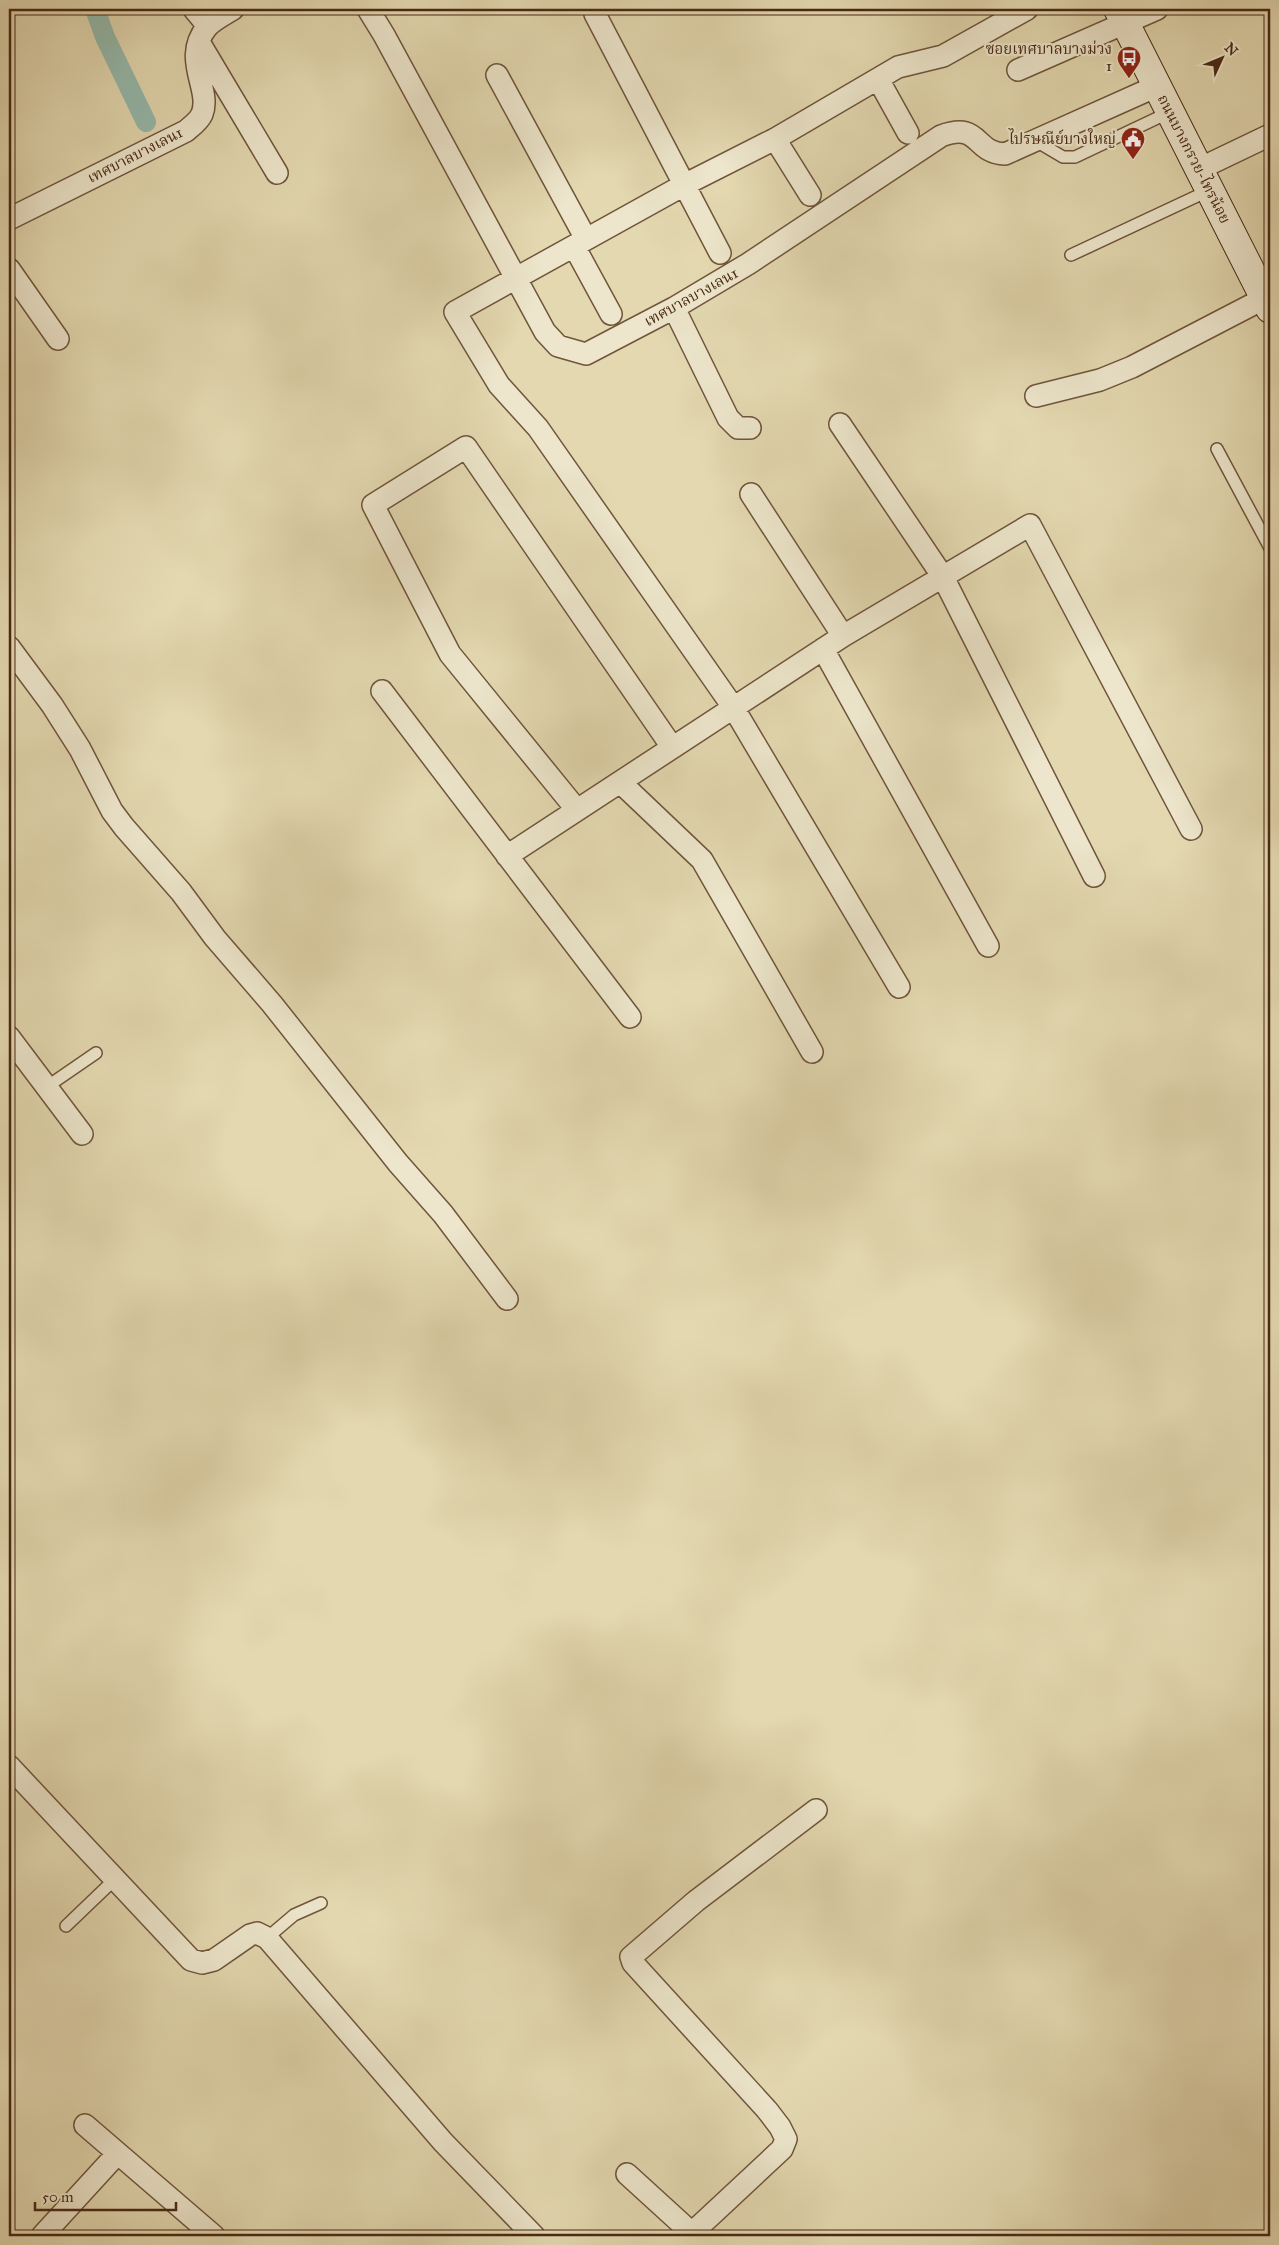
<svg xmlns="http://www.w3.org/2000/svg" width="1279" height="2245" font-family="'IM FELL Great Primer','Noto Serif Thai',serif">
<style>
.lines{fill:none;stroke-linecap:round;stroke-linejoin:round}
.canal{stroke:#95baac;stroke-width:20}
.lane-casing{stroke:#70553b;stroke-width:14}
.street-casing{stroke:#70553b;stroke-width:24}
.secondary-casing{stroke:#492914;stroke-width:30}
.lane{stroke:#ede6cc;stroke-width:11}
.street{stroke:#ede6cc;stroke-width:21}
.secondary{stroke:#ede6cc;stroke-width:28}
.labels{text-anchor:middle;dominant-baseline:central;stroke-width:4.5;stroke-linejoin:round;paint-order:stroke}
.poi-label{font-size:15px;fill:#492914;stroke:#ede6cc;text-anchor:end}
.street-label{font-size:15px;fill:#492914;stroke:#ede6cc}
</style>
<rect width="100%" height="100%" fill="#e3d8b0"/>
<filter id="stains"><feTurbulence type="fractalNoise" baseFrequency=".004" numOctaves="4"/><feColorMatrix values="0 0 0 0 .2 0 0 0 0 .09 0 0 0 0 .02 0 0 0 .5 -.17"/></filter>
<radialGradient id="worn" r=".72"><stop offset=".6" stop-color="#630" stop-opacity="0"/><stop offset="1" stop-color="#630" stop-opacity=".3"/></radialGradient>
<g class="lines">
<path class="canal" d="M95,9l10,28 41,85"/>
<defs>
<path id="lane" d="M1036,141l27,16h12l95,-45
M1071,255l139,-65
M1217,449l53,99
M48,1086l48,-33
M66,1926l48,-46
M267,1938l27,-23 27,-12"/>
<path id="street" d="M194,9l14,17
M368,9l16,26 161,297 13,14 28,8 88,-46 74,-44 193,-128c40,-15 32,17 64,18l152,-68
M595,14l125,239
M199,42l78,131
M1018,70l139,-61
M497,75l89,164
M878,79l30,54
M775,139l35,56
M1199,169l71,-34
M9,219l177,-88c6,-5 13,-10 16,-17 10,-25 -21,-55 5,-87 6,-7 18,-13 26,-18
M574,246l37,68
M9,269l49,70
M674,308l54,110 10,10h12
M1036,396l64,-16 32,-13 133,-69
M840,424l103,153 151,299
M751,494l92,142
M9,647l43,58 28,44 32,62 12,16 57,65 34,46 57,66 126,159 45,51 64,85
M823,649l165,297
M382,691l248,326
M620,782l82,78 110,192
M577,810l-127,-156 -77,-149 93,-58 206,300
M507,856l336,-220 187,-111 161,304
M899,987l-166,-280 -195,-279 -39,-43 -44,-73 229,-127 91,-46 123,-72 45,-11 84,-47
M9,1037l73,97
M9,1766l182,194 11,3 12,-3 36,-25 7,-2 10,5 176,204 91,94
M85,2125l129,111
M627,2174l68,62
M692,2233l90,-84 4,-10 -6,-12 -13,-17 -134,-147 -2,-6 65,-56 120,-91
M42,2236l75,-82"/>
<path id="secondary" d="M1118,9l152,300"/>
</defs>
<use href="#lane" class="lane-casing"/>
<use href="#street" class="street-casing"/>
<use href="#secondary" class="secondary-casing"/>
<use href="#lane" class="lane"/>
<use href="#street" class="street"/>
<use href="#secondary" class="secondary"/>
</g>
<defs>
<symbol id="bus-pin" viewBox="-11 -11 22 30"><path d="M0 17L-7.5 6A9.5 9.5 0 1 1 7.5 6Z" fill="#8f2418" stroke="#ede6cc"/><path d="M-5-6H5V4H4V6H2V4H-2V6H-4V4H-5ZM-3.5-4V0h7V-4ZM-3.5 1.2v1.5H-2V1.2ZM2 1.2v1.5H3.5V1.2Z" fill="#fff"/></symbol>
<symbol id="civic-pin" viewBox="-11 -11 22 30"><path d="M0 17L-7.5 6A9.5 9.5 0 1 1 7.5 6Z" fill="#8f2418" stroke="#ede6cc"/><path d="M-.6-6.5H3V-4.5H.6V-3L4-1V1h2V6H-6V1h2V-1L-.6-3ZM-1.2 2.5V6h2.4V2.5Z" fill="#fff"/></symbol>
</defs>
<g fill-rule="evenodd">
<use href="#bus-pin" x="1115" y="44" width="28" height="38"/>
<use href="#civic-pin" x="1119" y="125" width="28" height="38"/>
</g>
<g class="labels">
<g class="poi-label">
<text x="1112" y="49">ซอยเทศบาลบางม่วง<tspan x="1112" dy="17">1</tspan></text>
<text x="1116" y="139">ไปรษณีย์บางใหญ่</text>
</g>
<g class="street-label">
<text transform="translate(135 155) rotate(-27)">เทศบาลบางเลน1</text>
<text transform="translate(1194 159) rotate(63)">ถนนบางกรวย-ไทรน้อย</text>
<text transform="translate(691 297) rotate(-29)">เทศบาลบางเลน1</text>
</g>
</g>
<rect width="1279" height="2245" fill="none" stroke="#e3d8b0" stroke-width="30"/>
<rect x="10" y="10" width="1259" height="2225" fill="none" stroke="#492914" stroke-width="2.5"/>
<rect x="15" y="15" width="1249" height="2215" fill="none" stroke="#492914"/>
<g transform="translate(1222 58) rotate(46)" stroke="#ede6cc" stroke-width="4" paint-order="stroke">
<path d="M0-4L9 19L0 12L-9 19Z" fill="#492914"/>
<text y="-8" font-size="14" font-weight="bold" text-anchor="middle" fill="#492914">N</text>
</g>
<path d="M35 2202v8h141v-8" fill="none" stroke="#492914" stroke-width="2.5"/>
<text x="42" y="2202" font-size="15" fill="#492914" stroke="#ede6cc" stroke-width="4" paint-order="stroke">50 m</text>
<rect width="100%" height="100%" filter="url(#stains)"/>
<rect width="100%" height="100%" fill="url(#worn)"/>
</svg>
